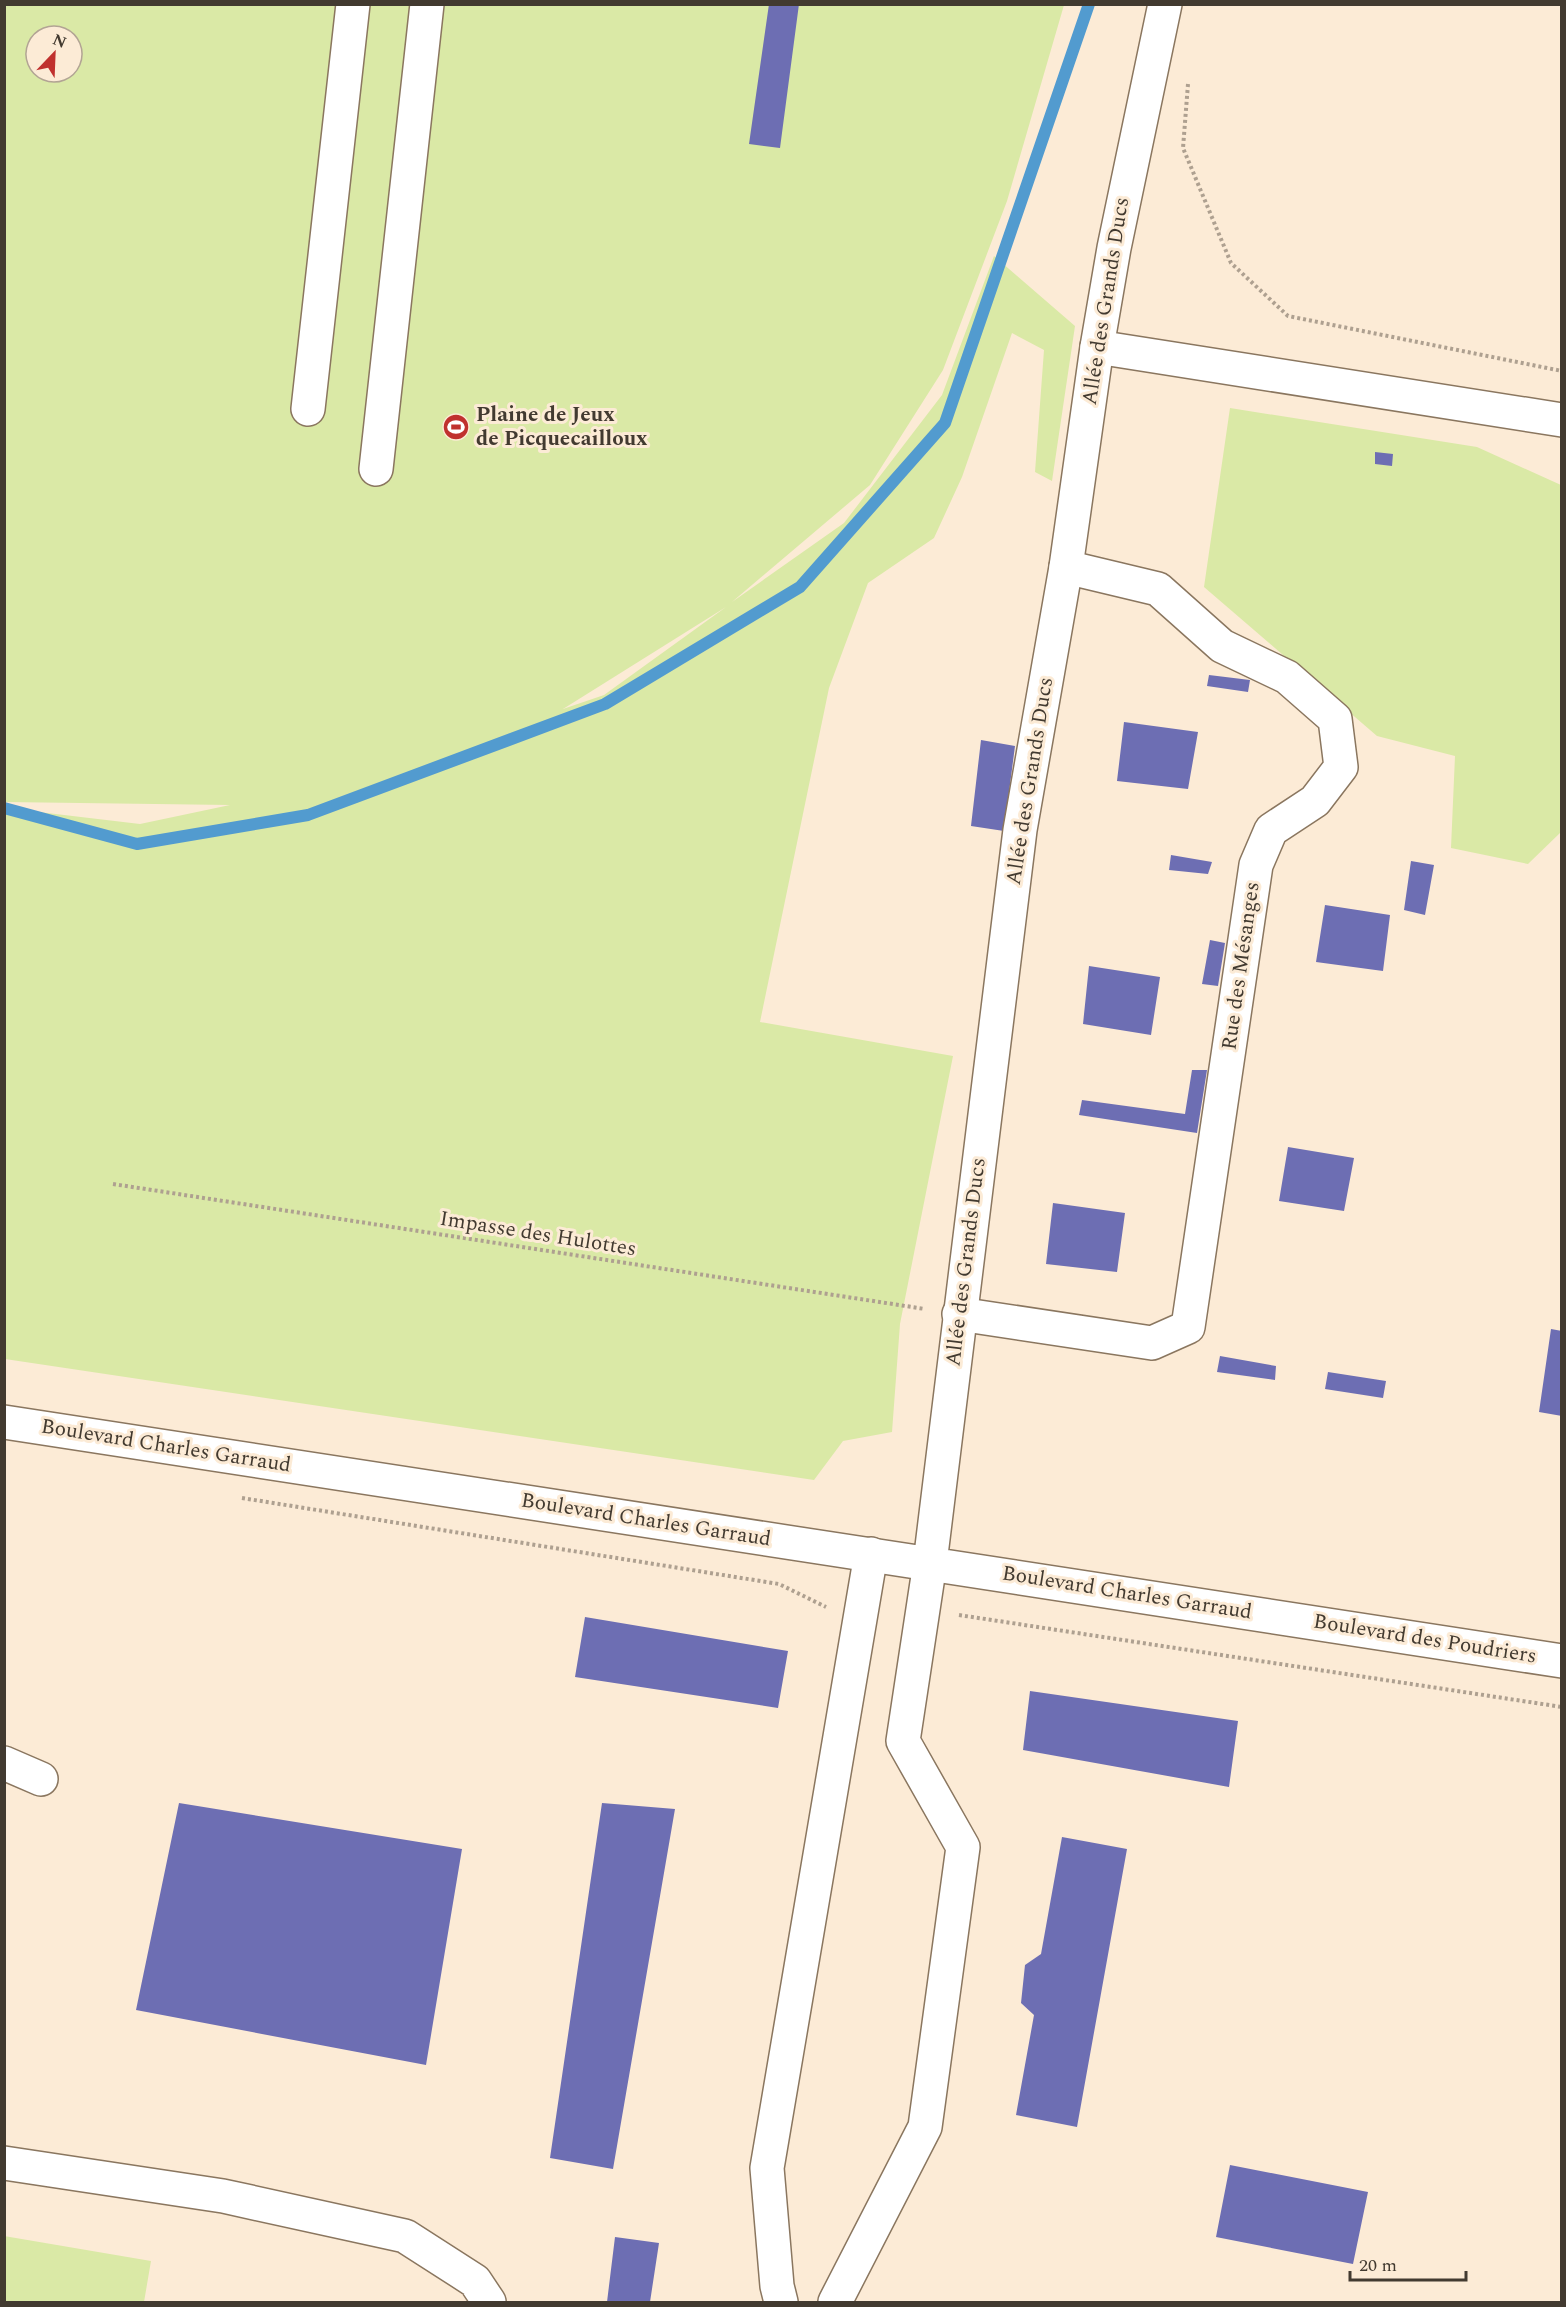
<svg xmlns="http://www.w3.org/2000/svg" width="1566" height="2307" font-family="Spectral,serif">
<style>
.green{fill:#dae9a6;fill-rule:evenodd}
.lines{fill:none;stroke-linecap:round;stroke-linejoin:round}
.stream{stroke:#529bcf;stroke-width:12}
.building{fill:#6d6eb3}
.minor-casing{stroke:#8a765f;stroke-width:36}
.major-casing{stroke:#8a765f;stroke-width:36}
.path{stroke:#aea090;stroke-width:4;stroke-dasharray:3 3;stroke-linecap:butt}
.minor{stroke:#fff;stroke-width:33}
.major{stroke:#fff;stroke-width:33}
.labels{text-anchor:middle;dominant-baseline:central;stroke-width:6;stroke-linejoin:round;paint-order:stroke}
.street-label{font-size:21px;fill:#423a30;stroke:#fcebd6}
.poi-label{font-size:21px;font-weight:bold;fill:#423a30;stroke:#fcebd6;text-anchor:start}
</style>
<rect width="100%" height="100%" fill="#fcebd6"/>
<path class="green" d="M5,5h1059l-57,196 -64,169 -73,115 -138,117 112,-79 98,-128 52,-139 81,70 -23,155 -17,-9 9,-122 -32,-17 -50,144 -28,61 -66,45 -39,105 -69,334 193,34 -53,268 -8,108 -49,9 -29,39 -809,-121v-551l135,16 90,-19 -225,-3zM36,36h36v36h-36zM726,607l-122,88 -41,14z
M1230,408l247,39 84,38v347l-33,32 -77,-16 4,-92 -78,-20 -173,-149z
M4,2236l147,25 -7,41h-139z"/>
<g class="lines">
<path class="stream" d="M4,808l133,36 171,-29 297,-111 195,-117 145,-164 144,-419"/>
</g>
<path class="building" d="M769,4h30l-19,144 -31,-4z
M1375,452l18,2 -1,12 -17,-2z
M1209,675l41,5 -2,12 -41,-6z
M1124,722l74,10 -10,57 -71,-8z
M981,740l34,6 -11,85 -33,-5z
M1171,855l41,7 -4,12 -39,-4z
M1411,861l23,4 -9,50 -21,-5z
M1325,905l65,10 -7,56 -67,-9z
M1210,940l15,3 -7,43 -16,-2z
M1089,966l71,11 -9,58 -68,-11z
M1192,1070h15l-10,63 -118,-18 3,-15 103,14z
M1288,1147l66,11 -10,53 -65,-10z
M1053,1203l72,10 -8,59 -71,-8z
M1551,1329l11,2v85l-23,-4z
M1220,1356l56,10 -1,14 -58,-8z
M1328,1372l58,9 -3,17 -58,-9z
M585,1617l203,34 -10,57 -203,-31z
M1030,1691l208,30 -9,66 -206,-37z
M179,1803l283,46 -36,216 -290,-55z
M602,1803l73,6 -62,360 -63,-11z
M1062,1837l65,12 -50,278 -61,-12 18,-100 -13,-12 4,-38 16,-11z
M1230,2165l138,27 -15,72 -137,-27z
M615,2237l44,6 -9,59h-43z"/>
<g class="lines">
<defs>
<path id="minor" d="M1097,347l465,73
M308,409l45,-405
M376,469l51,-465
M959,1314l193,29 36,-16 68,-462 15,-35 44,-29 26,-34 -6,-48 -48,-42 -65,-31 -64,-57 -92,-22
M4,1763l37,16
M4,2163l219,33 182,40 70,45 14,21
M781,2302l-4,-16 -10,-118 104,-614
M835,2302l90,-175 38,-280 -60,-106 27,-178"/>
<path id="major" d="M4,1422l1558,239
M930,1563l90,-733 46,-263 31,-220 17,-99 51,-244"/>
</defs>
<use href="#minor" class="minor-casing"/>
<use href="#major" class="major-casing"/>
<path class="path" d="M1188,84l-5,64 48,115 57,53 274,55
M113,1184l812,125
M242,1498l537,86 47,23
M959,1615l603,92"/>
<use href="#minor" class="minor"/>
<use href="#major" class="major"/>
</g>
<defs>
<symbol id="stadium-disc" viewBox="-11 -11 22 22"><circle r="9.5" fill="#c0312e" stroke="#fcebd6"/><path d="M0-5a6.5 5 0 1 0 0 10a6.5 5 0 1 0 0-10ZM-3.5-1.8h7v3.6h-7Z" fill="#fff"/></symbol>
</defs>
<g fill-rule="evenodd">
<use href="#stadium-disc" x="441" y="412" width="30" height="30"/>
</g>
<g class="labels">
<g class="street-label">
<text transform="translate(1106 301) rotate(-81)">Allée des Grands Ducs</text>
<text transform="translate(1030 781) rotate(-81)">Allée des Grands Ducs</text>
<text transform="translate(1241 966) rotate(-82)">Rue des Mésanges</text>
<text transform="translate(538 1234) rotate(9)">Impasse des Hulottes</text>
<text transform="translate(966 1262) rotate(-83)">Allée des Grands Ducs</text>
<text transform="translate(166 1446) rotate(9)">Boulevard Charles Garraud</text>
<text transform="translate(646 1520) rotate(9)">Boulevard Charles Garraud</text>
<text transform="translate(1127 1593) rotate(9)">Boulevard Charles Garraud</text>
<text transform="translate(1425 1639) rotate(9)">Boulevard des Poudriers</text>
</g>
<g class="poi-label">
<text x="476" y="415">Plaine de Jeux<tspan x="476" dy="24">de Picquecailloux</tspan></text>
</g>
</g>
<rect width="1566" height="2307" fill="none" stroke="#423a30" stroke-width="12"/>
<g transform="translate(54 54) rotate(23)"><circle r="28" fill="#fcebd6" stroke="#b2a494" stroke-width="1.5"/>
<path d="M0-4.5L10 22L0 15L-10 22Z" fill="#c0312e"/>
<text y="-9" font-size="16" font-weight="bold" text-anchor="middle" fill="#423a30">N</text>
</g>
<path d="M1350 2271v9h116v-9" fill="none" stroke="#423a30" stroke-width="3"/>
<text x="1359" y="2271" font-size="18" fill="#423a30" stroke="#fcebd6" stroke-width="4.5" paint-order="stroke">20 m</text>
</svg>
